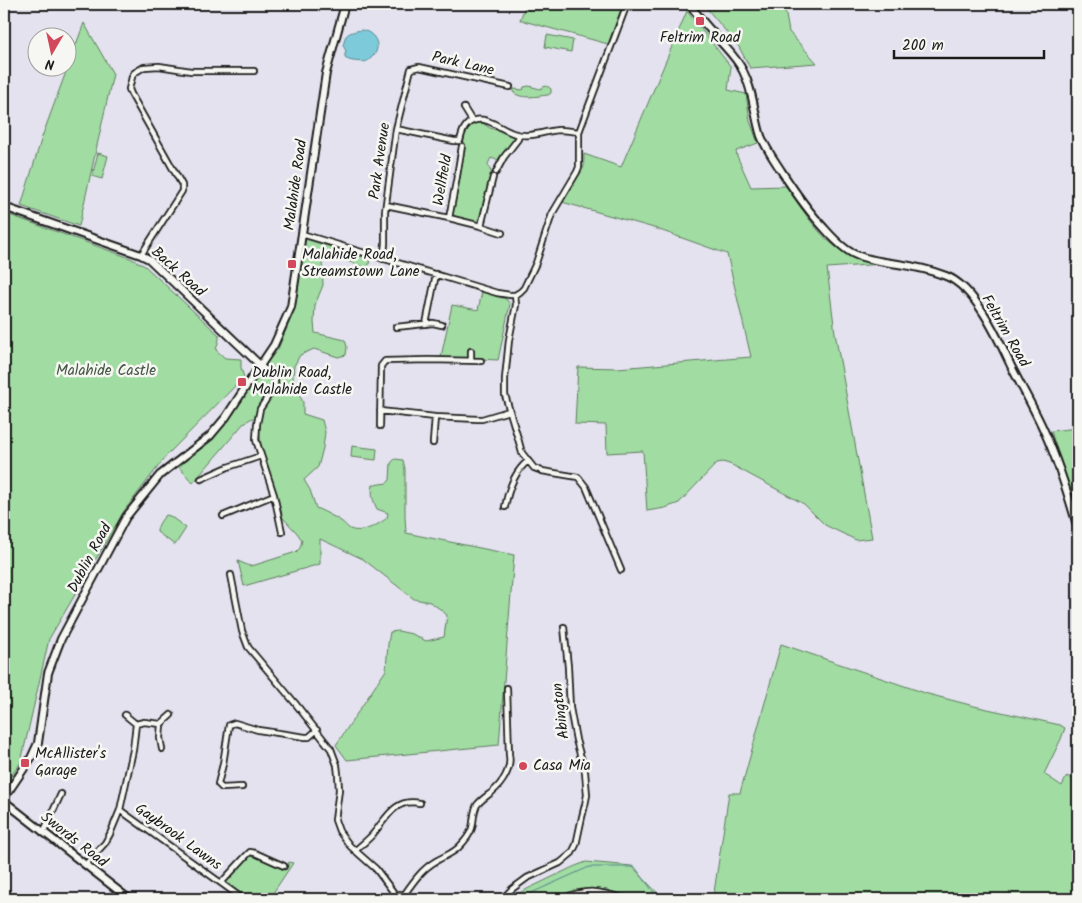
<svg xmlns="http://www.w3.org/2000/svg" width="1082" height="903" font-family="Kalam,sans-serif">
<style>
.green{fill:#a1dca2;stroke:#5e7c5f}
.water{fill:#7dcbda;stroke:#56858e}
.lines{fill:none;stroke-linecap:round;stroke-linejoin:round}
.stream{stroke:#56858e;stroke-width:1}
.street-casing{stroke:#1c1c1c;stroke-width:8}
.secondary-casing{stroke:#1c1c1c;stroke-width:10}
.street{stroke:#f6f6f2;stroke-width:4.5}
.secondary{stroke:#f6f6f2;stroke-width:6}
.poi-dot{fill:#d1495b;stroke:#f6f6f2;stroke-width:2}
.labels{text-anchor:middle;dominant-baseline:central;stroke-width:5;stroke-linejoin:round;paint-order:stroke}
.poi-label{font-size:15px;fill:#1c1c1c;stroke:#f6f6f2;text-anchor:start}
.street-label{font-size:15px;fill:#1c1c1c;stroke:#f6f6f2}
.park-label{font-size:15px;fill:#445644;stroke:#f6f6f2}
</style>
<rect width="100%" height="100%" fill="#e3e2ee"/>
<filter id="ink" filterUnits="userSpaceOnUse"><feTurbulence type="fractalNoise" baseFrequency=".02" numOctaves="2"/><feDisplacementMap in="SourceGraphic" scale="10" xChannelSelector="R" yChannelSelector="G"/><feConvolveMatrix kernelMatrix="1 2 1 2 8 2 1 2 1" color-interpolation-filters="sRGB"/></filter>
<g filter="url(#ink)">
<path class="green" d="M526,4h97l-15,40 -88,-24z
M703,4h81l5,28 28,31 -67,5 -11,-21z
M687,11l44,56 -3,23 18,4 4,27 8,22 -22,8 1,5 14,31 35,-1c17,24 37,59 66,70 10,3 20,6 30,8l-55,4 8,65 37,205 -16,2 -31,-15 -21,-21 -72,-39 -9,-3 -6,1 -38,40 -14,5 -18,3 -4,-60 -36,2 -1,-28 -31,-1 3,-57 40,1 133,-11 -24,-103 -73,-26 -92,-26 22,-35v-13l37,13z
M84,23l29,51 -34,152 -58,-20 21,-69z
M547,35l26,5 -2,12 -26,-5z
M529,86l11,3c4,-2 6,-5 11,0v4l-3,2c-11,1 -27,5 -35,-3l1,-3 9,1 1,-3z
M481,122l9,6 22,7 2,3 -3,6 -14,16 -6,-2 -3,6 3,8 2,2 -6,17 -5,31 -5,2 -22,-7 -4,-3 9,-48 5,-33c3,-8 7,-10 16,-11z
M98,153l10,3 -6,23 -10,-3z
M4,213l126,45 15,8 74,69v4l-3,11 9,8 16,1v9l3,9 -77,78 -43,56 -75,128 -28,123 -17,25z
M305,239l65,20 -2,10 -21,-8 -18,-5 -7,4 1,25 -8,20 -1,17 1,11 30,7 2,7 -1,8 -8,2 -24,-8 -14,6 -6,11 -1,11 2,10 8,15v12l19,6 3,12 -2,16 -5,19 -14,13 6,10 6,18c9,4 17,8 25,13 3,2 6,6 9,8 12,5 28,-4 37,-11l1,-5 -11,-4c-4,-8 -6,-15 -4,-24l14,-2 3,-3 1,-17 4,-4 8,1 2,9v48l1,16 108,22 -15,190 -152,15 -11,-15 50,-75 2,-26 2,-12 8,-1 14,3 14,7 18,-4 3,-22 -7,-6 -10,-7 -16,-3 -51,-40 -43,-20v25l-76,22 -6,-25 11,5 6,-1 41,-13 4,-4 2,-8 -5,-7 -14,-15 -15,-45 -7,-26 -2,-21 -2,-6 -5,-2 -8,5 -51,60 -16,-18 37,-28 44,-64 20,-24 17,-41z
M482,292l24,7 4,5 -12,56 -57,-3 11,-52 26,5z
M1078,428v91l-27,-88z
M352,446l25,3 -1,11 -25,-3z
M166,515l4,1 16,12 -11,17 -18,-13c0,-6 4,-12 9,-17z
M781,644l147,50 46,12 86,19 5,3 -4,11 -17,35 18,12 5,-10 11,6v117h-365l16,-106h11z
M253,855l30,13h2l3,-3 1,-3 4,1 -24,36h-24l-20,-15 24,-28z
M586,862l46,4 31,33h-22v-3l-4,-1 -3,3h-4l-23,-8 -11,-1 -15,1 -25,9h-45l8,-6 54,-26z"/>
<path class="water" d="M362,30c14,3 21,18 9,28 -1,2 -6,4 -7,4 -7,-1 -13,0 -19,-4v-4l1,-3 -3,-6c1,-2 1,-4 2,-7 2,-6 11,-7 17,-8z"/>
<g class="lines">
<path class="stream" d="M518,899l71,-32h46l20,27 7,5
M851,899l6,-3 9,3"/>
<defs>
<path id="street" d="M464,108l8,13
M396,129l58,12h6c2,-9 5,-19 16,-21 13,-3 27,11 40,14 15,4 29,-3 43,-4 7,0 13,1 20,2
M462,146l-6,36 -7,36 32,8 12,-49
M496,172l8,-15 14,-18 1,-4
M386,205l63,13
M481,226l21,7
M302,234l195,59 13,2h5l5,-3 4,-4 12,-25 16,-49 25,-42 2,-5v-35l48,-128
M141,255l41,-64v-6l-51,-91 -2,-5 3,-12 2,-4 10,-6 15,-1 32,5h63
M383,259l2,-15v-33l11,-82 15,-60 8,-2 91,20
M515,295l1,10 -7,35 -4,39v16l14,47 3,11 12,15 8,3 36,6 8,10 35,83
M426,324l10,-50
M396,327l37,-4 9,2
M471,361v-10
M260,365l12,11 3,4v4l-6,11 -9,14 -3,15 -1,16 18,55 8,37
M380,411l55,6 43,2h4l27,-8
M380,426l1,-60 4,-5 43,-1 53,1
M433,443l2,-26
M201,479l27,-12 33,-11
M505,507c3,-16 10,-36 23,-46
M223,516l51,-21
M231,575l11,56 6,16 47,56 36,46 6,16 1,9 1,16 -4,30 4,11 11,15 26,23 21,28
M125,715l11,9
M161,724l10,-9
M242,787l-20,1 -4,-4 5,-20 6,-39 6,-2 23,7 47,7h4l8,-7
M120,810l101,73
M43,833l18,-39
M355,851c6,-6 13,-11 18,-17 14,-16 21,-36 47,-31
M85,865l20,-22 5,-9 10,-24 13,-60 3,-26 8,-2 17,2 -1,14 2,11
M404,895c9,-13 18,-26 32,-34 8,-5 16,-7 23,-14 5,-5 11,-12 13,-19 2,-7 1,-16 5,-23 4,-5 10,-9 15,-13 10,-8 20,-23 17,-37l-2,-67
M396,898l3,-4c4,0 7,1 7,5
M243,899l-22,-16 25,-27 4,-4 5,1 29,13
M502,899l10,-10 15,-11 33,-15 12,-10 4,-8 6,-28 3,-12 2,-10 -2,-23 -9,-32 -6,-32 -2,-41 -4,-40
M561,899c27,-11 38,-8 65,0"/>
<path id="secondary" d="M689,4c10,13 20,25 31,37 8,9 18,19 23,30 11,21 11,44 18,65 5,13 14,25 21,36 13,20 27,40 43,57 8,9 18,20 29,25 13,6 30,8 44,10 14,2 35,7 48,12 29,11 52,62 65,90 11,22 24,44 34,67 14,31 24,64 33,96
M4,207l137,48 8,4 111,106
M4,798l27,-40 7,-15 10,-70 13,-34 65,-122 34,-42 50,-39 16,-19 21,-32 27,-40 17,-38 35,-234 19,-69
M4,801l125,98"/>
</defs>
<use href="#street" class="street-casing"/>
<use href="#secondary" class="secondary-casing"/>
<use href="#street" class="street"/>
<use href="#secondary" class="secondary"/>
</g>
</g>
<g class="poi-dot">
<rect x="695" y="16" width="10" height="10" rx="2.5"/>
<rect x="287" y="259" width="10" height="10" rx="2.5"/>
<rect x="237" y="377" width="10" height="10" rx="2.5"/>
<rect x="20" y="758" width="10" height="10" rx="2.5"/>
<circle cx="523" cy="766" r="5"/>
</g>
<g class="labels">
<g class="poi-label">
<text x="700" y="38" text-anchor="middle">Feltrim Road</text>
<text x="302" y="255">Malahide Road,<tspan x="302" dy="17">Streamstown Lane</tspan></text>
<text x="252" y="373">Dublin Road,<tspan x="252" dy="17">Malahide Castle</tspan></text>
<text x="35" y="754">McAllister's<tspan x="35" dy="17">Garage</tspan></text>
<text x="533" y="766">Casa Mia</text>
</g>
<g class="street-label">
<text transform="translate(463 64) rotate(13)">Park Lane</text>
<text transform="translate(380 161) rotate(-82)">Park Avenue</text>
<text transform="translate(443 180) rotate(-80)">Wellfield</text>
<text transform="translate(296 185) rotate(-82)">Malahide Road</text>
<text transform="translate(178 272) rotate(42)">Back Road</text>
<text transform="translate(1005 331) rotate(60)">Feltrim Road</text>
<text transform="translate(90 558) rotate(-62)">Dublin Road</text>
<text transform="translate(561 711) rotate(-97)">Abington</text>
<text transform="translate(178 837) rotate(36)">Gaybrook Lawns</text>
<text transform="translate(74 840) rotate(38)">Swords Road</text>
</g>
<g class="park-label">
<text x="106" y="371">Malahide Castle</text>
</g>
</g>
<rect width="1082" height="903" fill="none" stroke="#f6f6f2" stroke-width="20"/>
<rect x="10" y="10" width="1062" height="883" fill="none" stroke="#1c1c1c" stroke-width="2" filter="url(#ink)"/>
<g transform="translate(52 52) rotate(189)"><circle r="24" fill="#f6f6f2" stroke="#9f9f9c"/>
<path d="M0-4L9 19L0 12L-9 19Z" fill="#d1495b"/>
<text y="-8" font-size="14" font-weight="bold" text-anchor="middle" fill="#1c1c1c">N</text>
</g>
<path d="M894 50v8h150v-8" fill="none" stroke="#1c1c1c" stroke-width="2.5"/>
<text x="902" y="50" font-size="15" fill="#1c1c1c" stroke="#f6f6f2" stroke-width="4" paint-order="stroke">200 m</text>
</svg>
